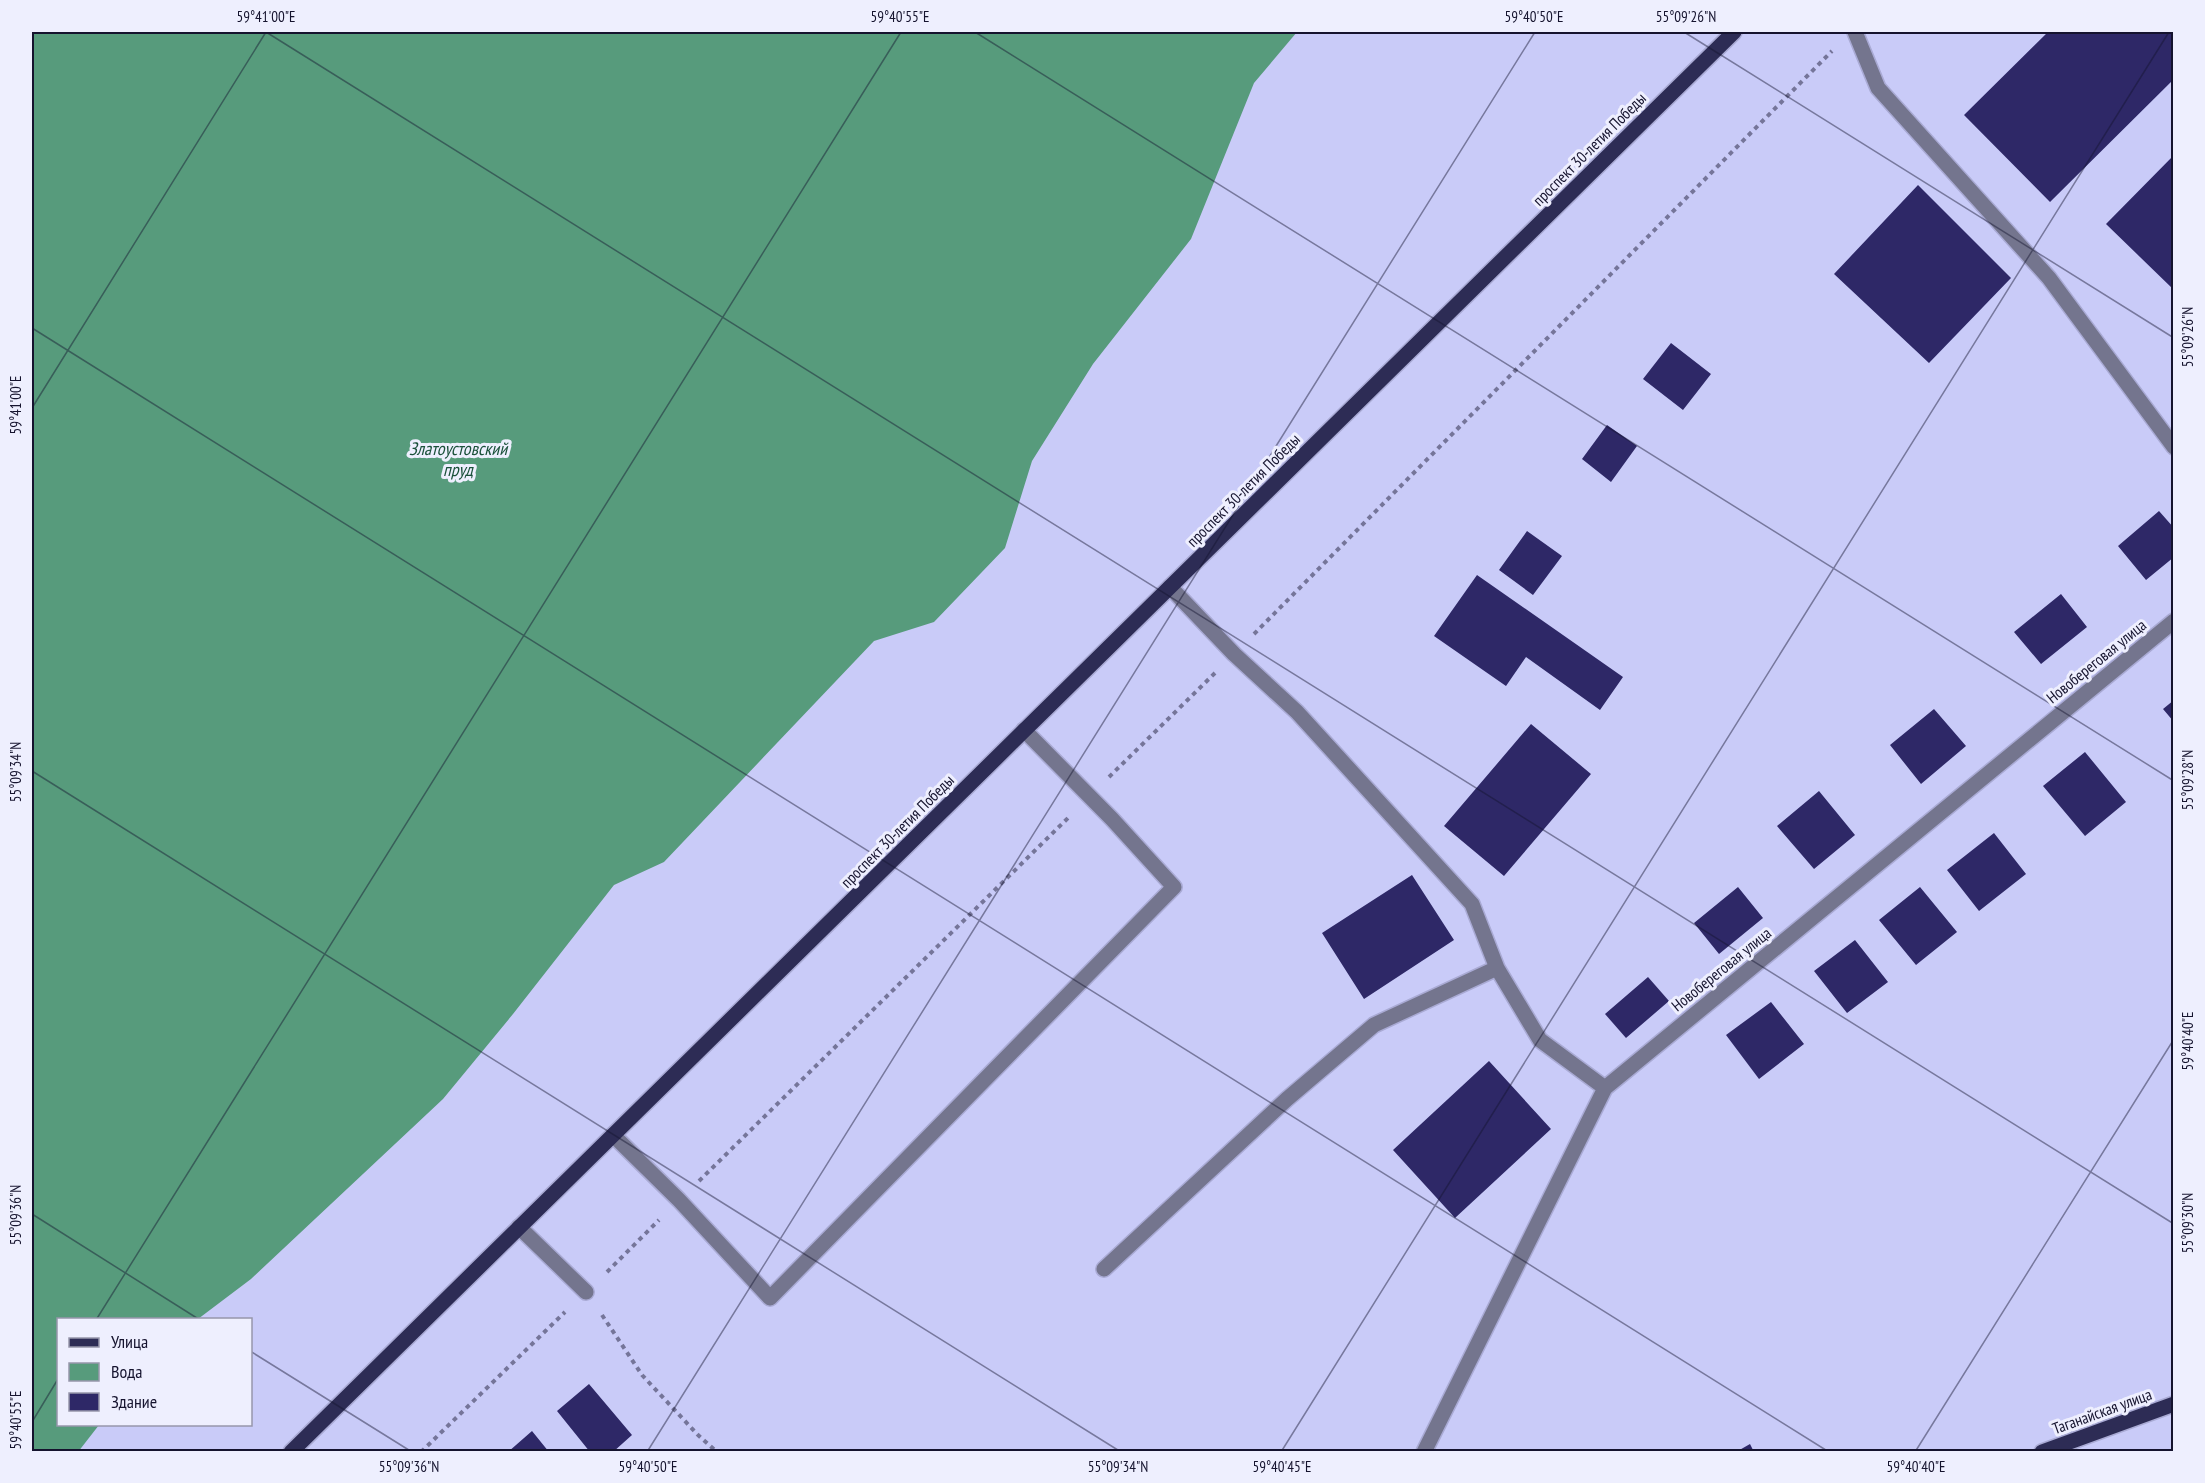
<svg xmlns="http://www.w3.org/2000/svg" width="2205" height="1483" font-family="'PT Sans Narrow',sans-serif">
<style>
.water{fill:#579b7c}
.building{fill:#2e2867}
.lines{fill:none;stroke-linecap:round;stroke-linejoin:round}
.minor-casing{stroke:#a9aad4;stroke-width:18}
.major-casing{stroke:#a9aad4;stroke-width:18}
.path{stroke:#757599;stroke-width:4;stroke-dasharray:4.5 4.5;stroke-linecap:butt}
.minor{stroke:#74758e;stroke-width:15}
.major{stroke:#2d2c55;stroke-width:15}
.ticks{fill:none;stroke:#15132e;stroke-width:1.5;stroke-opacity:0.45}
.labels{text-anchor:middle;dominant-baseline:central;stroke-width:6;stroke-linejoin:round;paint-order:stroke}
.street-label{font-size:16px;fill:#15132e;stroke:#eeeffe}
.water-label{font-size:18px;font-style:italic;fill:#1b513b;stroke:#eeeffe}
.neatline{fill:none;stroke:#15132e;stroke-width:2}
.ticks-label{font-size:15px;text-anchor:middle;fill:#15132e}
</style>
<rect width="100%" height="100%" fill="#c9cbf8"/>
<path class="water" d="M32,32h1265l-43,51 -63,156 -98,125 -61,97 -27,87 -71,74 -60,19 -210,221 -50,23 -101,129 -70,85 -192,180 -53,40 -140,1v104l41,1 -21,27 -46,-1z"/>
<path class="building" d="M2048,32h126v47l-124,123 -86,-87z
M2174,155v135l-68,-66z
M1918,185l93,93 -82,85 -95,-89z
M1671,343l40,31 -28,36 -40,-31z
M1607,425l30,21 -26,36 -29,-23z
M2159,511l15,17v29l-28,23 -28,-34z
M1527,531l35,25 -29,39 -34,-25z
M1477,575l146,102 -23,33 -74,-53 -20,29 -72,-50z
M2061,594l26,33 -46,37 -27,-32z
M2174,700v22l-11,-13z
M1934,709l32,37 -45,38 -31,-39z
M1531,724l60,50 -87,102 -60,-50z
M2085,752l41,50 -41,34 -42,-50z
M1819,791l36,44 -41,34 -37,-43z
M1994,833l32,41 -47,37 -32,-41z
M1412,875l42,65 -90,59 -42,-66z
M1738,887l25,31 -44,36 -25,-31z
M1920,887l37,45 -41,33 -37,-45z
M1855,940l33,42 -41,31 -33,-42z
M1648,977l21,24 -43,37 -21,-24z
M1771,1002l33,42 -45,35 -33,-44z
M1489,1061l62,68 -96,89 -62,-68z
M589,1384l43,51 -19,17h-23l-33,-41z
M532,1431l17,21h-41z
M1750,1444l4,8h-18z"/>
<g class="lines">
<defs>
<path id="minor" d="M1855,32l23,56 171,190 125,169
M1170,587l64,67 63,58 175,192 25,64 43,72 65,48
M613,1135l66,65 91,98 404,-411 -62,-68 -88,-89
M519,1227l67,65
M1104,1269l183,-170 87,-74 123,-57
M1424,1452l181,-364 569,-467"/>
<path id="major" d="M291,1452l1443,-1420
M2042,1452l132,-48"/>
</defs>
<use href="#minor" class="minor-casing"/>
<use href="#major" class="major-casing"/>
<path class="path" d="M1254,634l578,-583
M1109,777l106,-104
M699,1181l371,-365
M607,1272l52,-52
M602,1315l40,60 56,60 19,17
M421,1452l144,-140"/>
<use href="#minor" class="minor"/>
<use href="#major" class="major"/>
</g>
<path class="ticks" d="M266,32l1908,1192M975,32l1199,749M1684,32l490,306M32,328l1797,1124M32,408l234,-376M32,771l1089,681M32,1214l168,106M96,1320l805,-1288M250,1351l162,101M32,1422l26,-43M647,1452l888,-1420M1281,1452l888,-1420M1915,1452l259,-413"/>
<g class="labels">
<g class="street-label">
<text transform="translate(1589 149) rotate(-45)">проспект 30-летия Победы</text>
<text transform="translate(1243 490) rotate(-45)">проспект 30-летия Победы</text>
<text transform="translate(2096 661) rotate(-39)">Новобереговая улица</text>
<text transform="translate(897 831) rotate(-45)">проспект 30-летия Победы</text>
<text transform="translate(1721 969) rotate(-39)">Новобереговая улица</text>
<text transform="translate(2102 1411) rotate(-20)">Таганайская улица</text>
</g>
<g class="water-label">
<text x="458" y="448">Златоустовский<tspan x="458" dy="21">пруд</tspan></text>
</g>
</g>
<rect width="2205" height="1483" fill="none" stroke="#eeeffe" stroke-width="66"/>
<rect x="57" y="1318" width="195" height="108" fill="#eeeffe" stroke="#9797ab" stroke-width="1.5"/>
<rect x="69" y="1338" width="30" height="9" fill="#2d2c55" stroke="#9797ab" stroke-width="1.5"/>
<text x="111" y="1348" font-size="18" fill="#15132e">Улица</text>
<rect x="69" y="1363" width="30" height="18" fill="#579b7c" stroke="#9797ab" stroke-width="1.5"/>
<text x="111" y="1378" font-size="18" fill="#15132e">Вода</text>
<rect x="69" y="1393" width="30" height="18" fill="#2e2867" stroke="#9797ab" stroke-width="1.5"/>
<text x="111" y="1408" font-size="18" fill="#15132e">Здание</text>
<rect x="33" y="33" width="2139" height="1417" class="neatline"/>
<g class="ticks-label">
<text x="266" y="22">59°41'00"E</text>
<text x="900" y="22">59°40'55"E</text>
<text x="1534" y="22">59°40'50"E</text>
<text x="1686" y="22">55°09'26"N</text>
<text transform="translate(2188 337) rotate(-90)" y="5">55°09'26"N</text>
<text transform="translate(16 405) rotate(-90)" y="5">59°41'00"E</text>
<text transform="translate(16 772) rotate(-90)" y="5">55°09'34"N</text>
<text transform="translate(2188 780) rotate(-90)" y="5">55°09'28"N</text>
<text transform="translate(2188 1041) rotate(-90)" y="5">59°40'40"E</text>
<text transform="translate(16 1215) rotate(-90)" y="5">55°09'36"N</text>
<text transform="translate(2188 1223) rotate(-90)" y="5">55°09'30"N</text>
<text transform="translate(16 1420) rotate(-90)" y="5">59°40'55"E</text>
<text x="409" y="1472">55°09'36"N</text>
<text x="648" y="1472">59°40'50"E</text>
<text x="1118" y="1472">55°09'34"N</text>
<text x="1282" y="1472">59°40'45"E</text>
<text x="1916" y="1472">59°40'40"E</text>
</g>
</svg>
